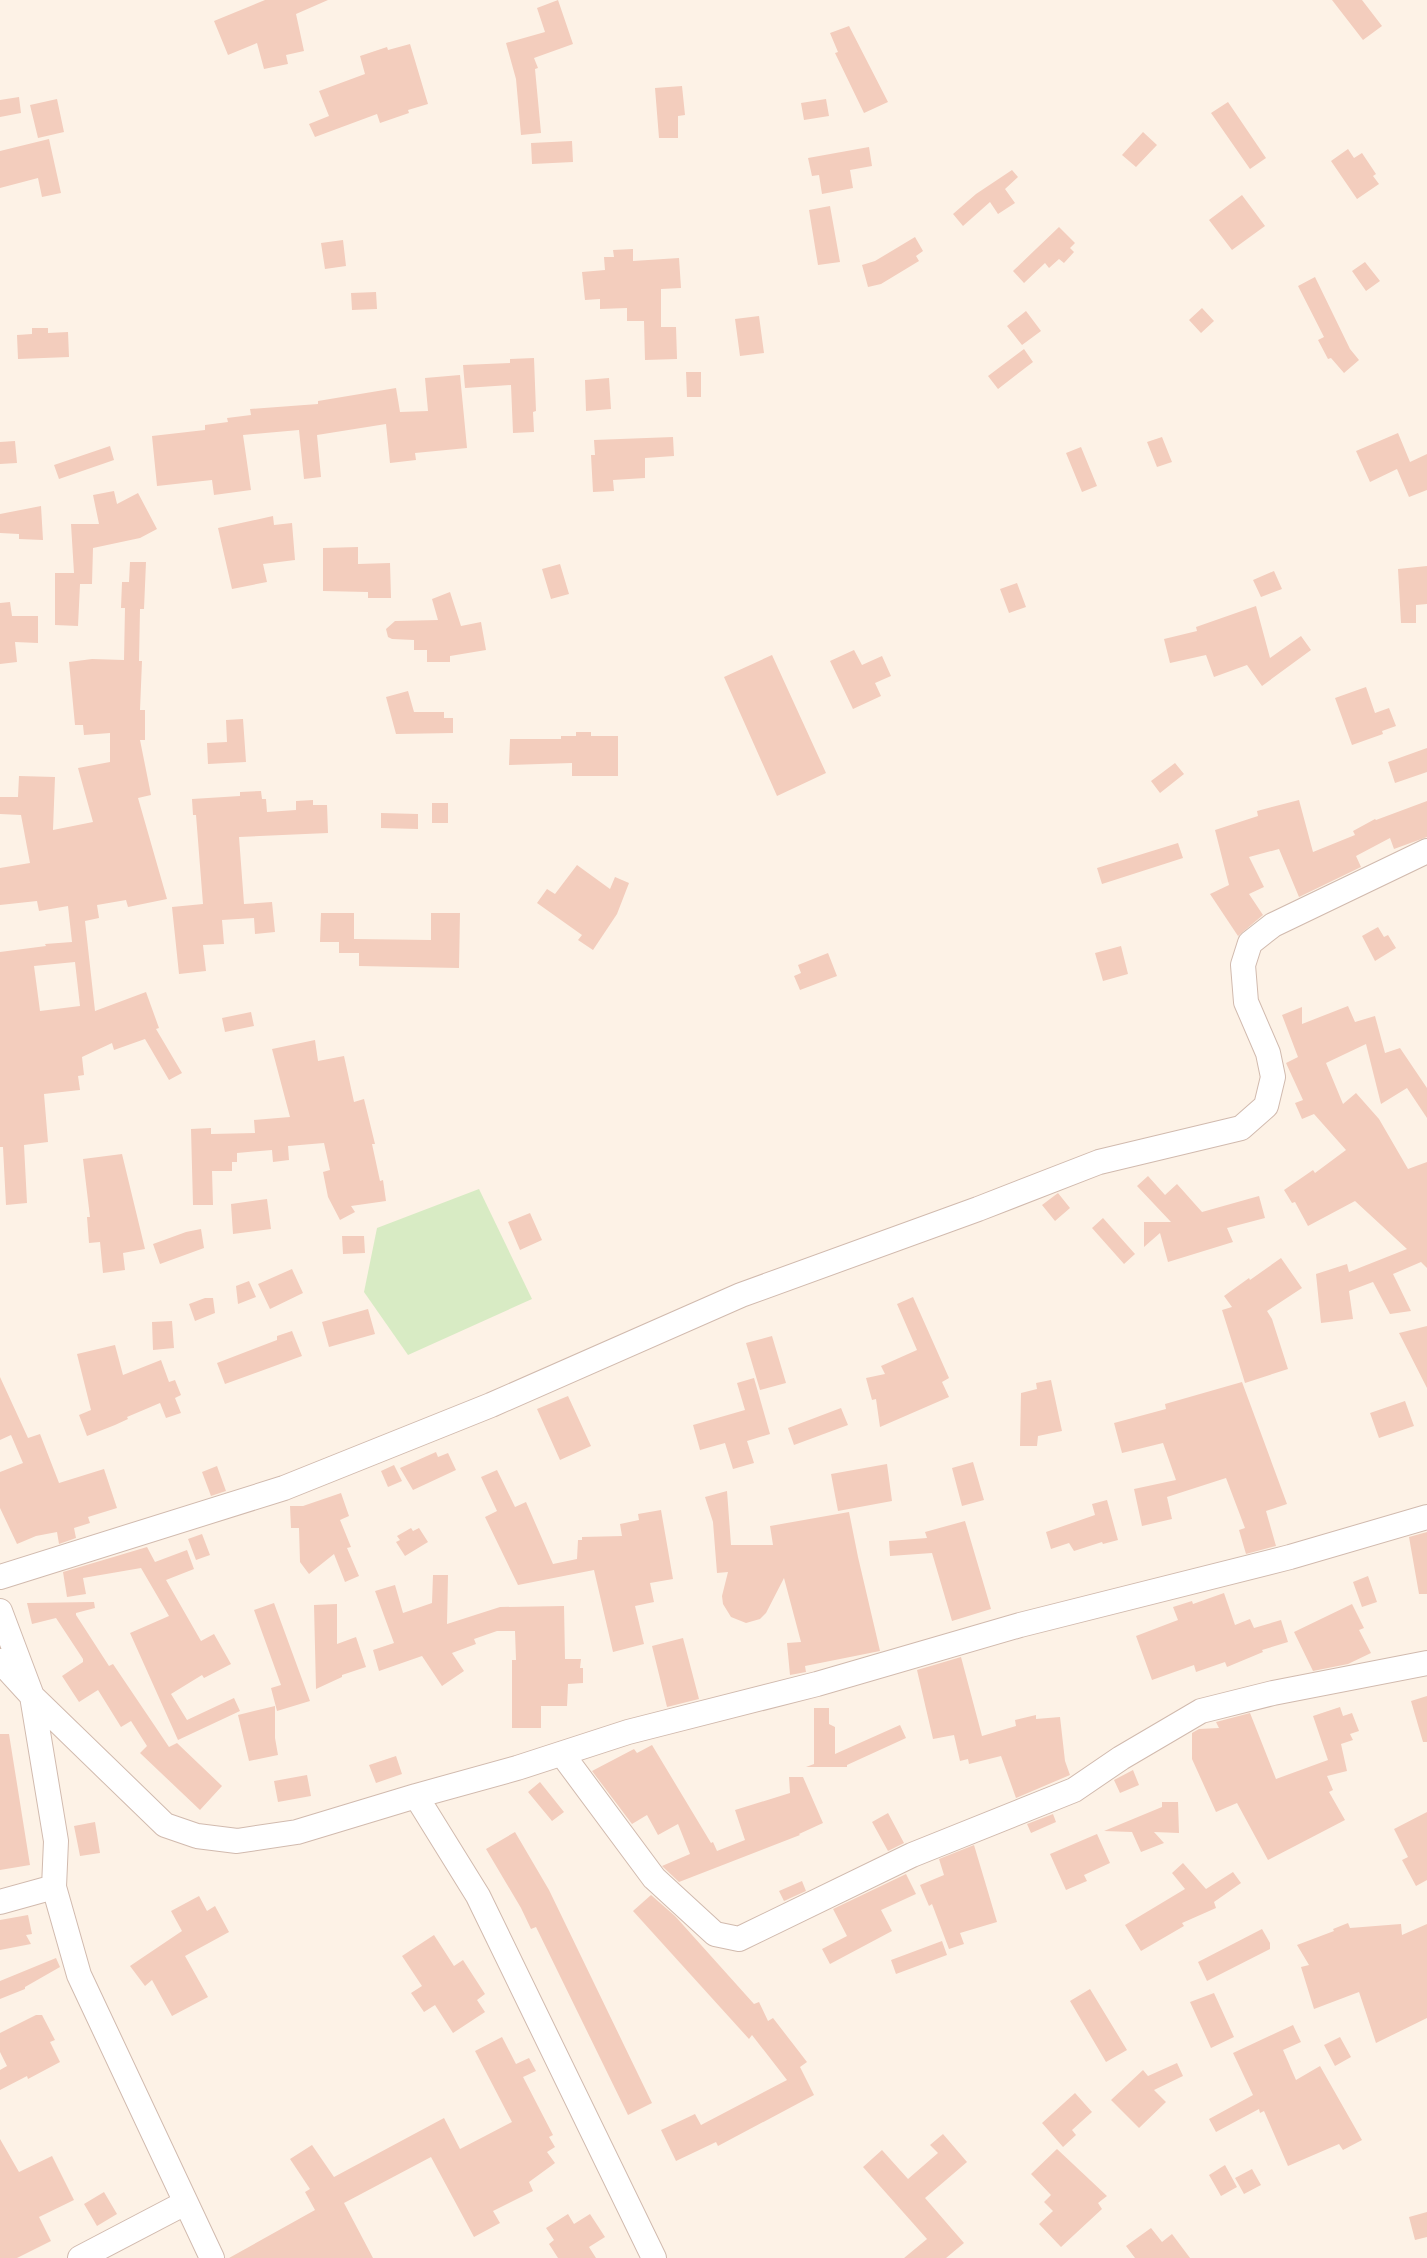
<svg xmlns="http://www.w3.org/2000/svg" width="1427" height="2258" font-family="'DM Sans',sans-serif">
<style>
.green{fill:#d8ebc4}
.building{fill:#f3cdbd;fill-rule:evenodd}
.lines{fill:none;stroke-linecap:round;stroke-linejoin:round}
.minor-casing{stroke:#d1baae;stroke-width:26}
.minor{stroke:#fff;stroke-width:24}
</style>
<rect width="100%" height="100%" fill="#fdf2e6"/>
<path class="green" d="M479,1189l53,110 -124,56 -44,-63 13,-64z"/>
<path class="building" d="M265,0h63l-32,14 8,37 -18,4 2,9 -24,5 -7,-26 -29,12 -14,-34z
M558,0l15,44 -39,14 4,10 -3,1 6,64 -20,2 -5,-56 -10,-36 39,-11 -8,-24z
M1332,0h30l20,26 -19,14z
M849,26l39,76 -24,11 -29,-60 3,-1 -8,-19z
M410,44l18,60 -20,6 1,3 -29,10 -3,-9 -62,23 -6,-13 20,-8 -10,-25 46,-17 -5,-18 27,-9 1,3z
M682,86l3,29 -7,1v22h-19l-4,-50z
M19,97l2,16 -21,4v-17z
M57,99l7,33 -26,6 -8,-33z
M826,99l3,17 -25,4 -3,-17z
M1228,102l38,56 -16,11 -39,-56z
M1143,132l14,13 -21,22 -14,-12z
M49,139l12,54 -19,4 -4,-19 -38,10v-37z
M572,141l1,21 -41,2 -1,-21z
M869,147l3,19 -22,4 3,18 -31,6 -3,-19 -7,1 -4,-18z
M1348,149l6,9 8,-5 14,21 -3,2 6,8 -22,15 -26,-38z
M1012,170l6,7 -13,12 10,14 -17,11 -8,-12 -27,24 -10,-12 23,-20z
M1242,195l23,31 -33,24 -23,-30z
M830,206l10,56 -22,3 -9,-55z
M1059,227l16,16 -5,5 4,4 -10,11 -5,-4 -10,9 -4,-5 -21,20 -11,-12z
M915,237l8,14 -7,5 3,5 -38,23 -13,3 -6,-22 13,-4z
M343,240l3,26 -21,3 -4,-26z
M633,249v12l46,-3 2,30 -20,1v38h15l1,32 -32,1 -1,-39h-17v-13l-27,1v-10l-15,1 -3,-28 23,-2 -1,-13h10l-1,-7z
M1365,262l15,19 -14,10 -14,-20z
M1315,277l35,72 9,11 -15,13 -13,-15 -3,1 -10,-19 6,-3 -26,-51z
M376,292l1,17 -25,1 -1,-17z
M1202,308l12,13 -13,12 -12,-13z
M1026,311l15,20 -19,14 -15,-19z
M759,316l5,37 -24,3 -5,-37z
M32,328h16v5l20,-1 1,25 -51,2 -1,-24 15,-1z
M1024,349l9,13 -35,27 -10,-13z
M534,358l2,53 -3,1 1,20 -21,1 -2,-48 -46,3 -2,-23 47,-2v-4z
M686,372h15v25h-14z
M460,375l7,73 -52,5 1,7 -26,3 -4,-39 -69,11 4,42 -17,2 -5,-49 -56,5 8,55 -37,5 -2,-15 -55,6 -5,-50 53,-6v-5l23,-3 -1,-4 24,-3 -1,-6 68,-5v-3l78,-13 4,24 28,-1 -3,-33z
M609,378l2,31 -25,2 -1,-31z
M1398,433l12,29 17,-8v36l-18,7 -12,-28 -27,13 -14,-31z
M673,437l1,19 -29,2v20l-32,2 1,11 -21,1 -2,-37h4l-1,-15z
M1162,437l10,25 -15,5 -10,-25z
M15,441l2,22 -17,1v-22z
M110,446l4,14 -55,19 -5,-14z
M1081,447l16,39 -15,6 -16,-39z
M114,491l3,13 21,-11 19,36 -17,9 -47,10 -1,36h-12l-2,42 -23,-1v-52h19l-3,-49h28l-6,-29z
M41,506l2,34 -24,-1v-5l-19,-1v-19z
M273,516l1,9 18,-2 3,37 -32,4 4,18 -35,7 -14,-61z
M358,547v17l32,-1 1,35h-23v-6l-45,-1v-43z
M130,562h16l-2,47h-4l-1,52h3l-2,49h5v30h-5l11,55 -13,3 29,101 -39,8 -2,-7 -29,5 2,13 -14,3 10,90 51,-19 13,36 -3,1 26,44 -13,7 -24,-41 -31,11 -2,-7 -30,14 2,18 -6,1 2,14 -36,4 4,48 -24,3 3,58 -21,2 -3,-58h-3v-195l46,-6 -1,-2 27,-2 -4,-36 -29,5 -2,-10 -37,4v-37l30,-5 -9,-48 -21,-1v-17h18l1,-21 36,1 -2,53 40,-8 -15,-54 32,-6v-29l-26,2 -1,-10h-8l-6,-63 23,-3 32,1 1,-52h-4l1,-26h7zM75,962l5,44 -40,5 -6,-45z
M560,564l9,30 -18,5 -9,-30z
M1427,566v38l-11,1v18h-15l-3,-54z
M1274,571l8,18 -21,8 -8,-17z
M1017,583l9,24 -17,6 -9,-24z
M450,592l11,34 20,-4 5,28 -36,6v6h-23v-12h-13v-10l-22,-1 -4,-2 -2,-8 9,-8 43,-1 -6,-21z
M10,602l2,14h26v27l-23,-1 2,20 -17,2v-61z
M1256,606l14,52 31,-22 10,14 -49,36 -15,-21 -33,12 -8,-22 -36,8 -6,-24 33,-8 -1,-4z
M854,650l8,15 20,-9 9,20 -16,7 6,13 -28,13 -23,-48z
M772,655l54,118 -49,23 -53,-119z
M1366,687l9,26 14,-5 7,18 -14,5 1,3 -31,11 -17,-47z
M408,691l6,21h30v6h9v15l-57,1 -10,-37z
M243,719l3,43 -38,2 -1,-21 20,-1 -1,-22z
M576,732h15v4h27v40h-46v-13l-63,2 1,-26h51v-3h15z
M1427,748v24l-32,11 -7,-21z
M1175,763l9,11 -24,19 -9,-12z
M261,791l1,8h4l1,13 29,-2v-9l17,-1v5h14l1,28 -89,4 5,67 28,-2 3,30 -20,2 -1,-16 -32,2 2,24 -21,1 3,26 -27,3 -7,-67 31,-3 -7,-89h-3l-1,-16 48,-3v-4z
M1299,800l14,52 42,-17 -2,-4 22,-12 1,1 51,-19v36l-33,12 -4,-11 -34,18 5,11 -62,30 -20,-48 -30,8 15,30 -15,7 14,21 -25,21 -28,-42 19,-9 -14,-55 43,-14 -1,-5z
M432,803h16v20h-16z
M381,813l37,1v15l-37,-1z
M1178,843l5,15 -81,26 -5,-16z
M577,865l33,24 5,-12 14,6 -12,31 -24,36 -15,-10 4,-5 -45,-32 10,-14 8,5z
M321,913h33v26l77,1v-27h29l-1,55 -100,-2v-13h-20v-11h-19z
M1378,927l6,10 4,-2 8,13 -21,13 -13,-25z
M1121,946l7,28 -25,7 -8,-28z
M828,953l9,23 -37,14 -6,-14 7,-3 -3,-8z
M1348,1006l7,16 20,-6 10,37 15,-5 27,40v30l-20,-30 -26,16 -15,-60 -40,19 17,41 13,-11 23,26 29,50 19,-7v106l-6,-6 -28,12 18,37 -21,3 -17,-32 -24,9 4,28 -32,4 -5,-49 31,-10 2,8 58,-23 -52,-48 -47,25 -13,-24 -3,1 -8,-13 29,-20 2,3 31,-23 -32,-36 -12,5 -7,-16 8,-3 -17,-37 12,-6 -16,-42 20,-8v17z
M251,1012l3,14 -29,6 -3,-14z
M315,1040l3,21 26,-5 10,46 10,-3 11,45h-3l8,37 3,-1 3,21 -35,5 4,6 -15,8 -12,-23 -5,-25 7,-2 -6,-27 -36,3 1,14 -16,2 -1,-12 -35,3v9h-5v9h-20l1,34h-20l-2,-76 20,-1v6l44,-1 -1,-13 36,-3 -18,-68z
M122,1154l23,95 -22,4 2,17 -22,3 -3,-31 -11,1 -2,-26h3l-7,-58z
M1148,1176l17,19 12,-11 25,28 57,-16 6,22 -38,10 6,14 -65,20 -8,-29 -16,14v-25h27l-34,-36z
M1058,1193l12,15 -15,13 -13,-16z
M267,1199l4,30 -38,5 -2,-30z
M530,1213l12,27 -22,10 -12,-28z
M1103,1218l32,36 -11,10 -32,-36z
M201,1229l3,19 -44,16 -7,-20 33,-12z
M342,1236h22l1,17 -22,1z
M1281,1258l21,30 -35,23 5,8 16,50 -43,14 -23,-73 10,-3 -8,-11 25,-18 1,2z
M292,1269l11,24 -33,16 -12,-25z
M249,1281l7,16 -18,7 -2,-18z
M913,1297l36,81 -7,4 7,15 -69,30 -4,-28 -4,1 -6,-22 19,-4 -4,-8 36,-16 -20,-46z
M205,1298h8l2,15 -20,8 -6,-17z
M368,1309l7,25 -46,13 -7,-25z
M172,1321l2,27 -21,2 -1,-28z
M1427,1326v62l-28,-55z
M292,1331l10,25 -77,28 -8,-21 60,-23v-4z
M772,1336l14,47 -26,7 -14,-47z
M115,1345l8,30 38,-15 8,22 6,-2 6,15 -6,3 6,15 -15,5 -6,-15 -33,14 1,2 -13,6 -28,11 -8,-21 12,-5 -14,-56z
M0,1377l28,61 12,-4 19,49 45,-14 13,39 -29,9 2,6 -16,5 2,10 -17,6 -2,-12 -21,4 -19,8 -17,-36v-36l23,-9 -12,-28 -11,5z
M754,1378l16,56 -23,7 7,22 -21,6 -8,-26 -25,7 -7,-25 52,-15 -8,-27z
M1051,1380l11,51 -24,5 -1,10h-17l1,-53 16,-4 -1,-6z
M1242,1382l45,122 -21,7 10,35 -30,8 -7,-24 6,-2 -19,-50 -59,19 5,22 -30,7 -8,-37 42,-9 -13,-37 -41,10 -8,-30 52,-14 -1,-5z
M568,1396l23,50 -31,14 -23,-51z
M1405,1401l9,25 -35,12 -9,-25z
M841,1408l7,17 -54,20 -6,-17z
M436,1452l2,5 10,-4 8,17 -43,20 -13,-22z
M973,1462l11,38 -22,6 -10,-38z
M887,1464l5,37 -54,10 -7,-37z
M394,1465l8,16 -14,6 -7,-16z
M217,1466l9,25 -15,5 -9,-24z
M497,1470l18,37 11,-5 27,62 24,-5 1,-19h4v-3l40,-1 -2,-12 19,-4 -1,-6 23,-4 12,69 -23,4 4,19 -19,4 9,38 -31,8 -19,-82 -76,15 -33,-68 12,-6 -16,-34z
M727,1491l4,54h42l-3,-19 79,-14 9,45 22,94 -75,15 1,6 -16,3 -3,-32 14,-1 -17,-64 -18,35 -6,6 -14,4 -15,-6 -8,-13 -1,-8 6,-24 -11,1 -4,-51 -8,-25z
M341,1493l8,23 -9,4 11,27 -4,1 12,28 -14,6 -11,-28 -25,20 -9,-12 -1,-34h-8l-1,-22h13z
M1107,1500l11,40 -15,4 -1,-2 -28,9 -5,-8 -18,6 -5,-17 49,-17 -3,-11z
M965,1521l26,88 -39,12 -20,-68 -42,3 -1,-15 38,-3 -2,-6z
M411,1528l2,3 6,-3 9,14 -23,14 -9,-14 4,-2 -3,-4z
M1427,1532v62h-8l-10,-57z
M202,1534l8,21 -14,5 -8,-21z
M147,1547l8,15 32,-12 7,19 -28,11 35,61 13,-7 17,30 -27,14 -2,-3 -31,19 16,26 47,-22 6,13 -62,29 -48,-107 39,-17 -28,-48 -58,10 3,16 -19,3 -4,-25z
M433,1575h15l-1,49 53,-17 64,-1 1,53h16l-1,9h3v15l-15,1 -1,22h-26v22h-29v-68h4l-1,-29h-18l-23,8 2,5 -24,9 12,18 -22,15 -20,-30 -43,15 -6,-21 21,-7 -19,-52 20,-6 8,28 29,-10z
M1368,1576l9,26 -15,5 -9,-25z
M1224,1593l11,32 15,-6 4,9 27,-8 7,22 -26,8 1,2 -36,15 -2,-5 -29,10 -2,-7 -42,15 -16,-44 42,-16 -5,-13 19,-6 1,3z
M94,1602l1,6 -19,5v2l33,51 4,-2 56,83 8,-4 45,43 -22,24 -60,-57 7,-7 -16,-25 -10,6 -23,-37 -19,12 -17,-26 21,-14v-3l-27,-41 -24,6 -5,-21z
M274,1603l36,98 -33,10 -6,-23 10,-3 -27,-75z
M337,1604v40l19,-7 10,30 -24,8v2l-26,12 -2,-84z
M1352,1604l12,24 -5,2 12,23 -23,11 -35,7 -19,-39z
M683,1638l16,61 -32,8 -15,-61z
M961,1657l21,79 34,-10 -1,-6 21,-5v4l24,-2 5,44 5,14 -54,23 -15,-42 -32,8 -1,-5 -8,2 -6,-26 -21,4 -16,-69z
M1427,1696v46h-4l-12,-41z
M275,1706v32l3,17 -29,6 -11,-46z
M1340,1707l3,9 9,-3 7,18 -9,3 3,6 -12,4 6,27 -20,5 6,14 -4,2 16,28 -77,40 -31,-57 -21,9 -24,-53v-26l7,-4 20,-1 -3,-6 34,-9 26,66 52,-19 -15,-44z
M814,1708h15v16l6,3v27l65,-29 6,13 -59,27v2h-41l8,-3z
M0,1734h9l21,131 -30,5z
M652,1745l59,98 2,-1 4,9 28,-11 -10,-30 55,-17 -1,-16h14l20,46 -24,11 1,1 -121,47 -17,-16 28,-12 -12,-30 -20,11 -11,-20 -15,9 -40,-53 42,-22 3,4z
M396,1756l6,18 -26,9 -7,-18z
M1133,1770l6,15 -19,8 -6,-13z
M307,1775l4,21 -33,6 -4,-21z
M540,1782l24,30 -12,9 -24,-29z
M1162,1802h16l1,31 -25,-1 10,11 -23,9 -9,-20 -28,-1 58,-24z
M1427,1812v68l-11,6 -14,-26 6,-3 -14,-28z
M888,1813l16,30 -16,8 -16,-29z
M1053,1814l3,8 -25,11 -4,-9z
M95,1822l5,31 -20,3 -6,-30z
M515,1832l34,58 103,213 -24,12 -92,-188 -5,2 -10,-21 -35,-59z
M1097,1834l13,29 -26,12 3,6 -21,9 -16,-36z
M974,1845l23,77 -37,11 4,11 -15,5 -17,-45 -3,2 -9,-21 24,-10 -5,-16z
M1183,1863l23,26 27,-17 8,11 -27,19 2,6 -34,15 2,3 -43,25 -16,-26 60,-36 -13,-16z
M906,1874l10,20 -35,16 11,21 -62,33 -8,-15 25,-13 -14,-27z
M802,1881l4,10 -22,10 -5,-10z
M651,1895l24,21 79,88 5,-2 9,19 5,-3 34,44 -7,5 14,28 -96,51 -2,-4 -40,19 -15,-31 34,-16 6,11 86,-45 -35,-45 -3,4 -116,-128z
M199,1896l8,15 8,-5 14,26 -44,24 23,41 -36,19 -20,-36 -7,6 -15,-20 52,-35 -11,-20z
M28,1915l4,19 -6,1 5,9 -31,6v-30z
M1348,1923l2,5 51,-4 1,11 25,-11v94l-51,25 -17,-51 -45,17 -13,-42 8,-2 -12,-20 37,-14 -1,-2z
M1262,1929l8,14v6l-63,32 -9,-19z
M434,1935l20,31 9,-6 22,34 -8,6 8,12 -32,21 -18,-28 -11,7 -13,-19 11,-7 -20,-30z
M942,1941l5,14 -51,19 -5,-14z
M56,1958l4,9 -35,20v2l-25,10v-18z
M1090,1989l37,61 -21,12 -36,-61z
M1214,1993l20,44 -23,11 -21,-46z
M36,2015h6l13,25 -5,2 10,20 -32,17 -1,-3 -27,14v-20l7,-4 -7,-14v-19z
M1293,2025l8,17 -18,8 13,30 24,-14 42,74 -19,10 -4,-6 -51,22 -24,-55 -4,2 -1,-4 -43,23 -7,-13 44,-24 -20,-42z
M502,2037l14,27 13,-6 7,13 -13,6 30,58 -4,2 6,10 -8,5 8,11 -26,19 4,9 -40,20 7,12 -26,14 -43,-80 -87,46 29,55h-144l86,-48 -10,-18 5,-3 -20,-30 22,-14 22,32 110,-59 16,31 52,-27 -37,-71z
M1340,2037l11,20 -16,9 -11,-21z
M1177,2063l6,13 -29,14 12,12 -27,26 -28,-28 32,-30 5,6z
M1075,2093l17,19 -20,18 4,5 -13,12 -21,-24z
M943,2134l24,28 -42,36 39,45 -18,15h-42l23,-19 -64,-72 19,-17 26,29 30,-26 -8,-8z
M0,2139l19,33 33,-16 22,44 -35,17 12,24 -34,17h-17z
M1057,2149l50,47 -9,7 4,6 -41,38 -22,-23 14,-13 -9,-9 7,-7 -20,-21z
M1225,2165l12,22 -16,9 -12,-21z
M1252,2169l9,16 -17,9 -9,-16z
M104,2192l13,22 -20,12 -13,-22z
M1427,2212v25l-12,3 -6,-23z
M568,2214l6,10 16,-10 15,23 -16,10 7,11h-38l-9,-14 5,-4 -8,-12z
M1151,2228l11,14 10,-8 18,24h-55l-9,-12z"/>
<g class="lines">
<defs>
<path id="minor" d="M0,1577l284,-89 207,-83 250,-110 237,-86 121,-47 142,-34 25,-22 7,-29 -5,-24 -22,-51 -3,-37 7,-22 23,-18 154,-74
M0,1611l32,85 24,145 -2,46 25,88 133,283
M0,1661l32,35 133,129 32,11 40,5 60,-9 119,-36 62,100 176,362
M562,1754l92,124 61,56 24,5 173,-84 162,-65 47,-32 80,-47 72,-18 154,-30
M416,1796l101,-28 111,-36 189,-48 203,-59 270,-68 137,-40
M0,1902l54,-15
M80,2258l105,-55"/>
</defs>
<use href="#minor" class="minor-casing"/>
<use href="#minor" class="minor"/>
</g>
</svg>
